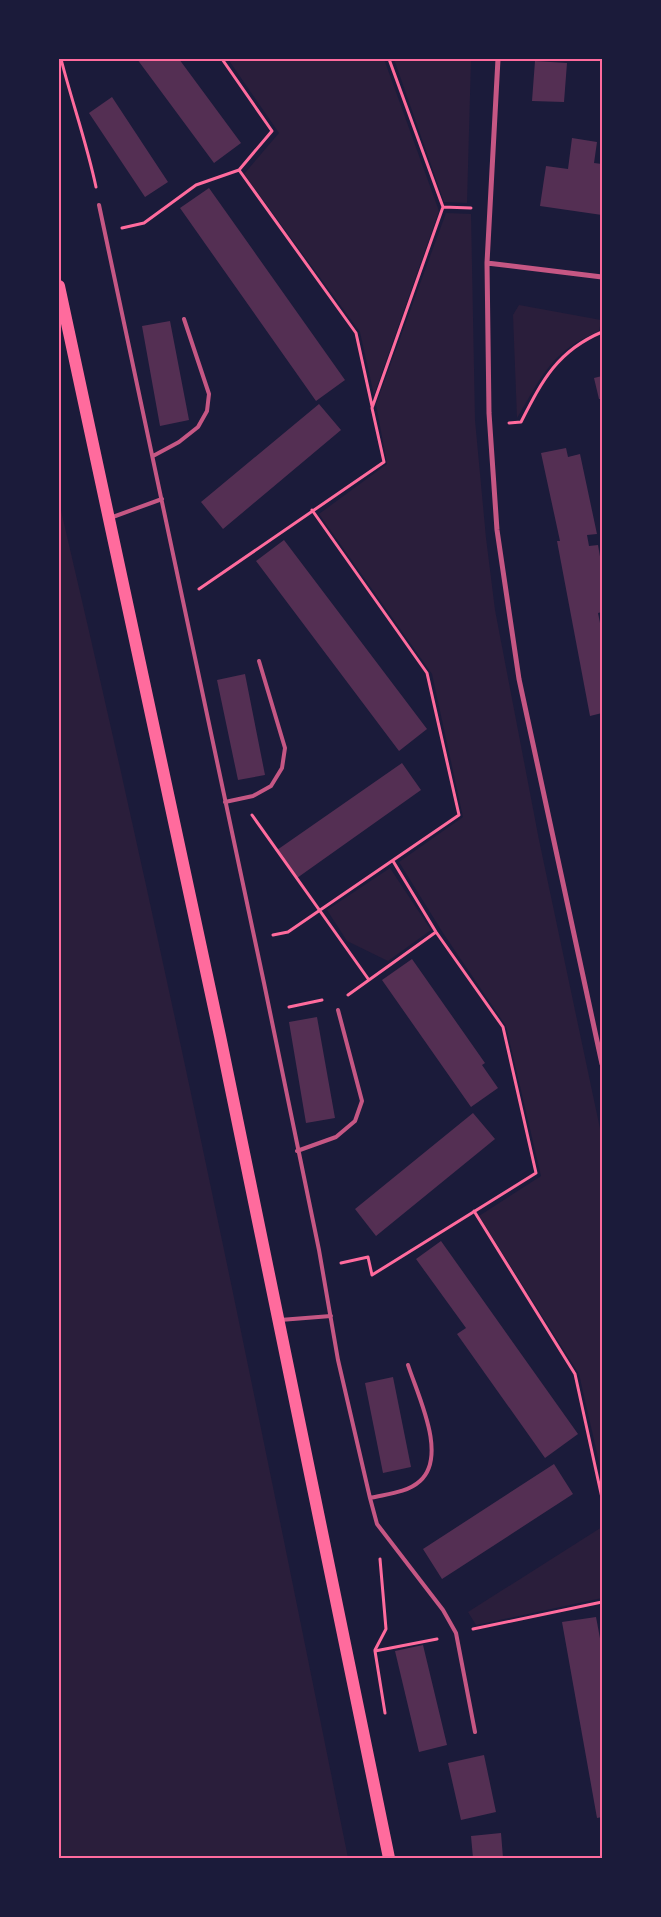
<svg xmlns="http://www.w3.org/2000/svg" width="661" height="1917" font-family="Cabin,sans-serif">
<style>
.green{fill:#2a1e3b}
.building{fill:#542f53}
.lines{fill:none;stroke-linecap:round;stroke-linejoin:round}
.path{stroke:#ff6b9d;stroke-width:3}
.service{stroke:#c65784;stroke-width:4}
.minor{stroke:#c65784;stroke-width:5}
.primary{stroke:#ff6b9d;stroke-width:12}
.neatline{fill:none;stroke:#ff6b9d;stroke-width:2}
</style>
<rect width="100%" height="100%" fill="#1b1b3a"/>
<path class="green" d="M228,59h156l55,152 -65,184 -14,-63 -116,-158 35,-41z
M394,59h77l-4,144 -23,-1z
M446,213l25,1 4,206 11,118 9,72 44,230 63,298v337l-23,-101 -100,-158 62,-40 -35,-150 -63,-93 -44,-71 64,-45 -31,-143 -113,-160 68,-50 -11,-60z
M519,305l82,15 -2,12c-47,17 -58,46 -82,86l-4,-103z
M59,502c106,450 198,903 289,1356h-289z
M390,868l41,62 -43,31 -41,-20 -20,-31z
M602,1527v71l-126,27 -8,-13z"/>
<path class="building" d="M137,59h42l62,84 -27,20z
M535,61l32,2 -3,39 -32,-1z
M112,97l56,85 -23,15 -56,-84z
M572,138l25,4 -3,21 8,1v51l-62,-9 6,-40 22,3z
M209,188l136,192 -29,21 -136,-193z
M170,321l19,99 -29,6 -18,-100z
M602,376v23h-3l-5,-21z
M319,404l22,26 -118,99 -22,-27z
M566,448l2,9 12,-3 17,80 -10,1 2,11 9,-1 4,23v44l-4,1 4,20v80l-12,3 -33,-175h3l-19,-88z
M284,540l143,189 -28,22 -143,-190z
M245,674l20,101 -27,5 -21,-100z
M402,763l19,27 -124,88 -20,-28z
M412,959l73,104 -3,2 16,23 -27,19 -89,-127z
M317,1017l18,101 -29,5 -17,-101z
M473,1113l22,26 -119,97 -21,-27z
M441,1241l137,193 -33,24 -88,-124 9,-6 -50,-69z
M393,1377l18,90 -28,6 -18,-90z
M554,1464l19,30 -131,85 -19,-30z
M596,1617l6,32v168l-5,1 -35,-196z
M423,1645l24,100 -28,7 -24,-101z
M484,1755l12,57 -35,8 -13,-57z
M501,1833l2,25h-30l-2,-22z"/>
<g class="lines">
<path class="path" d="M61,59c11,43 26,85 35,128
M222,59l50,72 -33,39 117,163 16,73
M389,59l54,148 28,1
M122,228l22,-5 52,-38 43,-15
M509,423l12,-1c21,-41 36,-71 81,-90
M199,589l185,-127 -12,-54 71,-201
M252,815l117,165
M273,935l15,-3 171,-117 -32,-142 -115,-163
M348,995l88,-63
M289,1007l33,-7
M474,1211l101,163 27,124
M341,1263l27,-6 4,18 164,-102 -33,-146 -67,-95 -43,-71
M473,1629l129,-27
M375,1650l11,-21 -6,-70
M385,1713l-10,-62 62,-12"/>
<path class="service" d="M99,205l165,778 55,267 19,110 32,138 7,26 66,86 13,23 19,99
M153,456l26,-14 19,-15 9,-16 2,-17 -25,-75
M110,518l52,-19
M225,802l28,-6 18,-10 11,-18 3,-20 -26,-87
M297,1151l39,-14 19,-16 7,-20 -24,-91
M280,1320l51,-4
M370,1498c16,-4 37,-5 50,-17 28,-25 -2,-85 -12,-116"/>
<path class="minor" d="M498,59l-11,204 2,150 8,117 22,149 83,385
M487,263l115,14"/>
<path class="primary" d="M59,286l161,750 169,822"/>
</g>
<rect width="661" height="1917" fill="none" stroke="#1b1b3a" stroke-width="120"/>
<rect x="60" y="60" width="541" height="1797" class="neatline"/>
</svg>
